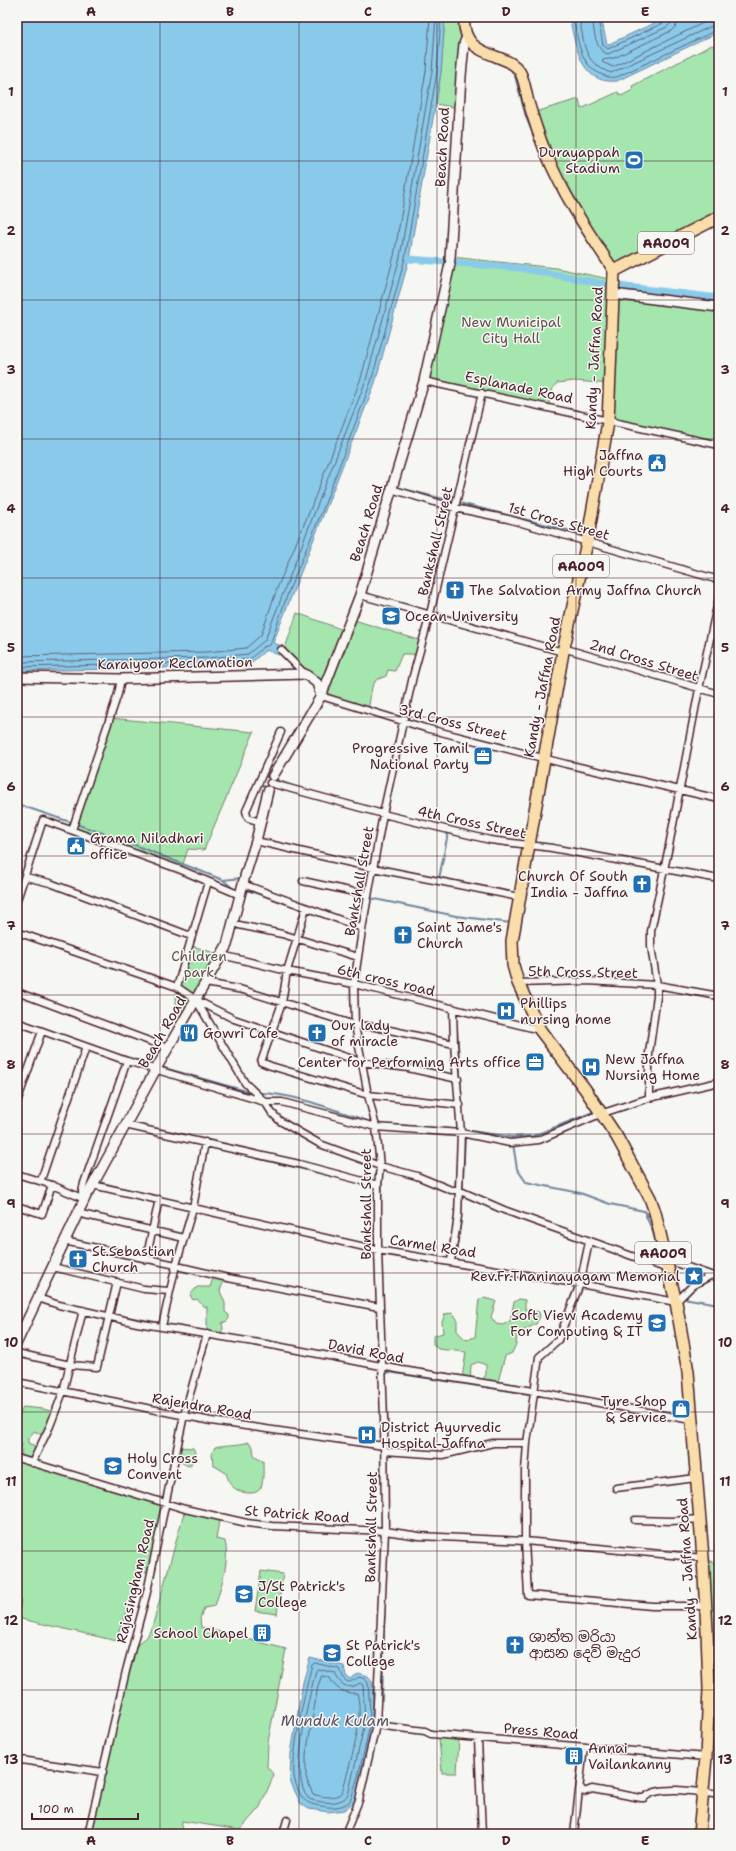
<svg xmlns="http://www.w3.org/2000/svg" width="736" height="1851" font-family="'Shantell Sans','Noto Sans Sinhala',sans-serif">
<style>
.green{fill:#a5e5ae;stroke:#78826c}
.water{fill:#89caea;stroke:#70869e}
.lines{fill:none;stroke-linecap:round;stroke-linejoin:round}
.shore{stroke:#636377;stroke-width:1}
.stream{stroke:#70869e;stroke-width:2}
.canal{stroke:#89caea;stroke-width:7}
.street-casing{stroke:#4a1f2b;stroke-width:9}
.secondary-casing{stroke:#4a1f2b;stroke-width:12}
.primary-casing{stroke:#4a1f2b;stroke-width:13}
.highway-casing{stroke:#4a1f2b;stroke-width:14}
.street{stroke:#f6f6f2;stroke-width:6}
.secondary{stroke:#f6f6f2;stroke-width:9}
.primary{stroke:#f9deab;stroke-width:10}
.highway{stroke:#f9deab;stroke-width:11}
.grid{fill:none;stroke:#4a1f2b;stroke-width:1;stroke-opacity:0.55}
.labels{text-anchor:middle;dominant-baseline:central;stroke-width:3;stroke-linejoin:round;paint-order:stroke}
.shield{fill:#f6f6f2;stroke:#7e6067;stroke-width:1}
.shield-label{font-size:13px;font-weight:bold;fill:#4a1f2b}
.street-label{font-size:14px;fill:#4a1f2b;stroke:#f6f6f2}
.poi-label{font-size:14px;fill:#4a1f2b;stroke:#f6f6f2;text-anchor:start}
.park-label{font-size:14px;fill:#61504c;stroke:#f6f6f2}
.water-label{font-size:15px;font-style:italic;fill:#5d5264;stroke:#f6f6f2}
.neatline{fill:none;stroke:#4a1f2b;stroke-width:1.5}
.grid-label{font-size:13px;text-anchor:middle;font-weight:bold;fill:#4a1f2b}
</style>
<rect width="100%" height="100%" fill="#f6f6f2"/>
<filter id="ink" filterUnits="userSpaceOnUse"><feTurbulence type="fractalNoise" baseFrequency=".025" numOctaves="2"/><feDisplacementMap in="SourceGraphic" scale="8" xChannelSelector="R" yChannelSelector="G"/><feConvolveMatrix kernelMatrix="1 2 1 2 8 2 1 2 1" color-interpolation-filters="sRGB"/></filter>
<g filter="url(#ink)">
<path class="green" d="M445,17h19l-6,91 -22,-4 5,-32z
M712,45l7,6v166l-105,54 -55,-89 -27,-69 47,-14 2,10 37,-17 3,4 12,-6 -1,-4z
M451,257l105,11 58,12 -1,14 106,13v138l-111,-23 2,-38 -35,-3 -18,2 -4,5 -5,19 -124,-26z
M297,613l49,18 5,-12 71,22 -4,15 -7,-2h-9l-7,17 -7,-1 -2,6 -10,4 -4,7 -4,24 -47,-15 -4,-13 -34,-29z
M110,718l144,14 -50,118 -16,-1 -7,21 -109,-40z
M189,945l32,10 -37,59c-7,-4 -9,-8 -8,-16z
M214,1275l11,2 -5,14 5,12v9l4,3v3l-2,3 -5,2 1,6 -4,7 -12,-2v-27l-4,-1 -6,-7 -4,1 -3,-5 7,-8h13z
M484,1298l12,3 -5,16 5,7 7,1 7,-4 4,-19 5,-3 6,1v9l14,3 1,5 -4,7 -19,10 -1,10 -4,9 -7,3 -8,29 -15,-3 4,-8v-9l-8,-3 -7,3 -1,16 -8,-2 4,-27 -28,-3 -5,-5v-8l10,-3 -1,-11 3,-8 8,-1 4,6v12l9,9 9,-3 4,-38z
M23,1407l20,2 12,3 -11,24 -10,-5 -6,8v4l10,4 -6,15 134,42 -15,69 -9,-2 -5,5 -4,22 -14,33 -2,10 -100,-23 4,-17 -4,-9v-134l4,1 1,-15 -5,-5v-18z
M249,1442l4,5 1,8 9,6c0,8 1,18 -2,26 -4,10 -22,6 -28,0 -4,-4 -5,-9 -7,-14l-13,-8 -1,-12 3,-6c12,-3 21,-1 34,-5z
M177,1447l16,1 2,4 -2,8 -3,6c-7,-1 -9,-6 -16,-6z
M185,1509l37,10 -3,2 -3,18 9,2c5,20 -4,45 -10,65l-11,2 -4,10 1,9 85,22 -18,93 -1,25 7,8 -14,32 -20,23 -58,-9 -1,13h-93l45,-189h4l10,-8 6,-13z
M703,1558l16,6v125h-10z
M261,1571l22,3 -6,40 -22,-3z
M439,1738l20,1 -2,34h-15z"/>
<path class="water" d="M17,17h428l-4,55 -32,187 -34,124 -102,260 10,3 -4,9 -13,-5 -14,12 -44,5 -191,4z
M569,17h32l6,28 60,-28h52v15l-102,49c-38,4 -41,-37 -48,-64z
M310,1658l34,8 2,10 4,3 7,-6 11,3 4,5 2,43 -18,76 -12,10 -16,2 -19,-3 -8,-5 -11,-23 1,-28 12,-71z"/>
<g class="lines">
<path class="shore" d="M573,17c5,21 6,48 28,57 6,3 9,4 16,3l102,-48
M579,17c6,27 3,45 32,56l103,-48 5,-1
M593,17c0,11 2,34 15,37l59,-27 4,-4 1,-6
M598,17l5,28 5,4 57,-27 2,-5
M678,17l-2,9 -5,5 -57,27 -11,2 -1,2 11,5 98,-48 8,-1
M17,656l190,-4 39,-4 15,-13 17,-49 32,-76 51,-132 33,-122 32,-185 4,-54
M17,662l191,-4 40,-4 17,-14 101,-260 34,-123 32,-186 4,-54
M17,667l191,-4 42,-4 13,-12 7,-2 19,-55 32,-76 50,-132 34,-124 32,-186 4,-55
M315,1663l25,6c5,13 6,17 19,8l6,2 3,4c1,13 2,27 2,39 -1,10 -16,76 -21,80 -7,6 -19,6 -28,4 -17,-2 -21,-9 -26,-25 -6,-20 11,-94 17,-116z
M318,1669l17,4c5,12 13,18 25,10l3,2 2,38 -17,72c-6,8 -17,8 -26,7 -4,-1 -11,-1 -14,-4 -19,-21 1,-102 8,-127z
M322,1676l8,2c6,12 15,16 27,15 8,28 -8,72 -15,100 -7,6 -21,4 -29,1l-7,-16v-23l12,-69z"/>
<path class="stream" d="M515,76l11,41 10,24
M541,154c14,35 32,66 53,96
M560,172l30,54
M396,487l187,47 3,-18
M413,499l38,12 -6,27
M505,521l75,22 2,2
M408,712l1,9
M274,779l24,9
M267,788l-5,-3 1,-6 2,-2h5
M17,804l100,34 106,42 13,11
M495,844l25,3
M439,879l9,-46
M223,880l19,-2
M244,889l49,17
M370,898l86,18 55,7
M242,905l5,-16
M258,961l65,14
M368,1029l39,8
M457,1029l5,76
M173,1047l22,-37
M116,1054l38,11
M390,1063l19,1 44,11 1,-3
M161,1067l92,26
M404,1070l10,2
M257,1093c32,-2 85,20 117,30
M396,1125l68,5 48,7 5,32 9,13 54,11 30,11 34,7 9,21 14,57
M512,1137l21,-1 60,-24
M482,1140l30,6
M189,1142l147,35
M408,1177l13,4
M98,1182l81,20
M67,1189l13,4
M455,1189l2,-26
M381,1203l1,-31
M644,1211l4,5h4
M361,1243l14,3
M69,1245l86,19
M455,1258l6,-37 4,-84h3
M382,1265v19
M683,1298l36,6
M111,1314l110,20
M332,1354l40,7
M384,1360l1,4 134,21
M385,1376l3,-4 141,22
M388,1516v13
M412,1532l21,2
M382,1700l3,-105"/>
<path class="canal" d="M409,259l111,9 90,17 109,13"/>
<defs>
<path id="street" d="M424,381l295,64
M391,489l64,19 53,11 211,61
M360,595l203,57
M563,648l156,46
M281,650l24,24
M321,696l104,32 141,36 153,35
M270,783l113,31 107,26 62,8 167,31
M260,822l-12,-4 -2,-7 35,-79
M72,830l46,-136 3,-15
M256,841l117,27 146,29
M26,877l24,6 141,53
M303,881l65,14
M243,884l119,44
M17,900l26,-80 138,50 59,25
M306,908l-19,63 -5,32 -21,59 10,4 97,29 92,10
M239,925l43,9 76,23
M17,932l160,55 31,-105
M226,956l61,15 67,13 186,46
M206,983l37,7 112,35 21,2 78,17
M518,983l69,-2 70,4 62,11
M177,987l19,13 38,19 127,43 47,6 50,11
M17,992l151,56
M196,1000l49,83 20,19 7,11 8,8 40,23 60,22 37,10 34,14h7l46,20 164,59
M17,1022l110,39 138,41h17l94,25 85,6 49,10 29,-3 61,-26 49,-16 70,-16
M649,1098v-45l8,-57v-11l-6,-39v-15l17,-80 31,-162 20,-92
M17,1102l25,-71
M125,1125l174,39 79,21
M17,1174l35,11 32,14
M42,1177l44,-130
M93,1185l285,65 202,34 96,18 16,-16 18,-10
M84,1199l-2,-7 2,-9 43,-122
M17,1206l25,8 10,-29
M77,1213l107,25
M64,1241l112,24
M589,1242l-9,42 -22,56 -19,17 -12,86 -2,28v70l3,54 124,11h54
M665,1259l54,19
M146,1260l13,-61
M451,1261l7,-45 3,-83 -7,-89 -1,-36
M53,1267l91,22 25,2
M181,1267l47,11 151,29
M38,1298l21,7 78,18 129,21 136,26 132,21 157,29
M162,1326l14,-61 17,-57 12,-66
M17,1353l53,12 27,2 20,-85
M17,1382l194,39 173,25
M384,1451l59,4 50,-12h34
M17,1458l168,51 62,14 25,3 113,5 34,5 106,5 178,17
M32,1463l18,-37 13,-34 20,-82
M616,1488l80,-10
M635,1520l37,1 28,-2
M376,1725l49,6 6,3 275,23
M478,1739l4,95
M21,1760l82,12
M580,1787l4,5 8,-3 49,9h3c14,-14 56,-6 75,-3
M88,1834l38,-163 21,-79 37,-177 23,-81
M283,1834l4,-14
M345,1834l14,-34 17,-75 9,-194 -1,-112 -6,-169v-65l2,-19 -4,-39 -8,-32 -13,-70 -1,-41 9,-60 20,-110 30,-138 17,-62 52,-221
M574,1834l10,-87"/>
<path id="secondary" d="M450,259l11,-183 3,-32 3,-7
M613,294l106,13
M17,677l104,2 184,-5 12,9 4,13
M273,776l48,-80 39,-101 64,-214 26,-117
M245,876l11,-35 12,-50
M89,1192l67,-123 71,-124 17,-65
M17,1342l69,-146
M709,1689h10"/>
<path id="primary" d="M464,17c-2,44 43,33 56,55 5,9 6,22 9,32 5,16 10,33 17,49 17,42 43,80 68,118"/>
<path id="highway" d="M674,1294l-19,-82 -5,-14 -33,-61 -32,-48 -45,-59 -22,-47 -5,-18 -1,-24 51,-289 24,-110 21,-120 6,-151 105,-54
M676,1302l12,70 15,186 4,72 2,59 -3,68 -7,77"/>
</defs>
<use href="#street" class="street-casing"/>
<use href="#secondary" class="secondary-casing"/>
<use href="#primary" class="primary-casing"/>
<use href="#highway" class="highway-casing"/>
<use href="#street" class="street"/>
<use href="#secondary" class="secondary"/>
<use href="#primary" class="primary"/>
<use href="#highway" class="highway"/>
</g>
</g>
<path class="grid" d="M160,17v1817M299,17v1817M437,17v1817M576,17v1817M17,161h702M17,300h702M17,439h702M17,578h702M17,717h702M17,856h702M17,995h702M17,1134h702M17,1273h702M17,1412h702M17,1551h702M17,1690h702"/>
<defs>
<symbol id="stadium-square" viewBox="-11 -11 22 22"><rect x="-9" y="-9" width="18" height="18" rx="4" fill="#1f6fb2" stroke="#f6f6f2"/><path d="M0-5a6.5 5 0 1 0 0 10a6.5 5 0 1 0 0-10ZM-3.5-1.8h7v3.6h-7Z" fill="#fff"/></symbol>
<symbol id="civic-square" viewBox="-11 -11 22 22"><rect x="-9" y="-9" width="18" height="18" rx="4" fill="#1f6fb2" stroke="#f6f6f2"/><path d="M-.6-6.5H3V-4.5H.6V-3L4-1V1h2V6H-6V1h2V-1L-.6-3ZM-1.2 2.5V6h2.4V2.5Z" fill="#fff"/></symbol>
<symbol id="church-square" viewBox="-11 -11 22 22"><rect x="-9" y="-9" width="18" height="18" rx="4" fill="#1f6fb2" stroke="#f6f6f2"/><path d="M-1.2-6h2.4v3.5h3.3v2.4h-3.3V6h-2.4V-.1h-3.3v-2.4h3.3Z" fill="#fff"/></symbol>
<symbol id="university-square" viewBox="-11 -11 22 22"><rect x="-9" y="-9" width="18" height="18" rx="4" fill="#1f6fb2" stroke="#f6f6f2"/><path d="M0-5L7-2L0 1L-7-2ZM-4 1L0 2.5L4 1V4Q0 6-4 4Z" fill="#fff"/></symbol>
<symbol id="office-square" viewBox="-11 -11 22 22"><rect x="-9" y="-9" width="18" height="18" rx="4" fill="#1f6fb2" stroke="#f6f6f2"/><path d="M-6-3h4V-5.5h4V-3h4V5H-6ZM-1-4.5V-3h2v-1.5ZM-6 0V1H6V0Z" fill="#fff"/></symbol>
<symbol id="hospital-square" viewBox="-11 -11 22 22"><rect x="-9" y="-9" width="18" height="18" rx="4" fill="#1f6fb2" stroke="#f6f6f2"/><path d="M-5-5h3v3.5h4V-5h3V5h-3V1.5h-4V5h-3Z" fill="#fff"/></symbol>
<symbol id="restaurant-square" viewBox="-11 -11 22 22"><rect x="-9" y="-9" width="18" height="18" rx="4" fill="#1f6fb2" stroke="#f6f6f2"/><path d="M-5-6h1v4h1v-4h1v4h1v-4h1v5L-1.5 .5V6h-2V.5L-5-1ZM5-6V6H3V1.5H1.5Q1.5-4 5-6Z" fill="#fff"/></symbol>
<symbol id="sight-square" viewBox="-11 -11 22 22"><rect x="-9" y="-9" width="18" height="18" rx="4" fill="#1f6fb2" stroke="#f6f6f2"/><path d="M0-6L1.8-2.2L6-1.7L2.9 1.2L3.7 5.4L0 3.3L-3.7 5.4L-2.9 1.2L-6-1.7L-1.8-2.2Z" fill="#fff"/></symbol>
<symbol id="shop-square" viewBox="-11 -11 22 22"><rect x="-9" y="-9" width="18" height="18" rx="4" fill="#1f6fb2" stroke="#f6f6f2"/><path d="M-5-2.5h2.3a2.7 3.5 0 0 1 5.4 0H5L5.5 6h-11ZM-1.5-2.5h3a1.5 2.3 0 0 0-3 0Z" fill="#fff"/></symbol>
<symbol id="school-square" viewBox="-11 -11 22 22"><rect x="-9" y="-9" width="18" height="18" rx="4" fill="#1f6fb2" stroke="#f6f6f2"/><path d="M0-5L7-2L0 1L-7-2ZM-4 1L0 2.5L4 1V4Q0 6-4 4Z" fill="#fff"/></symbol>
<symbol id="building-square" viewBox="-11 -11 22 22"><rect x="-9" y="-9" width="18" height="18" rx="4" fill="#1f6fb2" stroke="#f6f6f2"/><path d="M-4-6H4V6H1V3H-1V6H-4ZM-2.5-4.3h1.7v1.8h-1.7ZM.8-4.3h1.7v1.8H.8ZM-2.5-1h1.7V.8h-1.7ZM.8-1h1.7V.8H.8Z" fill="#fff"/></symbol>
</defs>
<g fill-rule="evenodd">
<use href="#stadium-square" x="623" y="149" width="22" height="22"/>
<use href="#civic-square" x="646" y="452" width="22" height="22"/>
<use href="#church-square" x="444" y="579" width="22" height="22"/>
<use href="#university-square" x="380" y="605" width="22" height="22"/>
<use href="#office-square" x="472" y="745" width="22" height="22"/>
<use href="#civic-square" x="65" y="835" width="22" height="22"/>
<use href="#church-square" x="631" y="873" width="22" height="22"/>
<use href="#church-square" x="392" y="924" width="22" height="22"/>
<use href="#hospital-square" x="495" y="1000" width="22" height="22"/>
<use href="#restaurant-square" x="178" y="1022" width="22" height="22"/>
<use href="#church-square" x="306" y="1022" width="22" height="22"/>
<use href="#office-square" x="524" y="1051" width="22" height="22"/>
<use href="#hospital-square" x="580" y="1056" width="22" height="22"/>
<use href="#church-square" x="67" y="1248" width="22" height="22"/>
<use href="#sight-square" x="683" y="1265" width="22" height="22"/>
<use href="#university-square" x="646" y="1312" width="22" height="22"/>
<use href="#shop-square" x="670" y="1398" width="22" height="22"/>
<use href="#hospital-square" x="356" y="1424" width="22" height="22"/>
<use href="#school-square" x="102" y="1455" width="22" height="22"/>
<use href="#school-square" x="233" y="1583" width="22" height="22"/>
<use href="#building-square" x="251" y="1622" width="22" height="22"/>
<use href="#church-square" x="504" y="1634" width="22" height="22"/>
<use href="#school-square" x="321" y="1642" width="22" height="22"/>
<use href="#building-square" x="563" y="1745" width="22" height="22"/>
</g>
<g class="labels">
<g class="shield">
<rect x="638" y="232" width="56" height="22" rx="3"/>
<rect x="553" y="555" width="56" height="22" rx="3"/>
<rect x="635" y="1242" width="56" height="22" rx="3"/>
</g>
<g class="shield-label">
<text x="666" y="243">AA009</text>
<text x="581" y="566">AA009</text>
<text x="663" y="1253">AA009</text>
</g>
<g class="street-label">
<text transform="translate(442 147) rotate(-87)">Beach Road</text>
<text transform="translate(594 358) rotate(-87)">Kandy - Jaffna Road</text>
<text transform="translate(519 387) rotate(12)">Esplanade Road</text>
<text transform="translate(559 521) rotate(16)">1st Cross Street</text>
<text transform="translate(366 523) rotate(-73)">Beach Road</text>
<text transform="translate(435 541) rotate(-77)">Bankshall Street</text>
<text transform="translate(644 660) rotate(17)">2nd Cross Street</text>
<text transform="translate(175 663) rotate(-1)">Karaiyoor Reclamation</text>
<text transform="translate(542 687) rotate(-79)">Kandy - Jaffna Road</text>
<text transform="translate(453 722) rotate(14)">3rd Cross Street</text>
<text transform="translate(472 822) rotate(12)">4th Cross Street</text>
<text transform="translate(359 881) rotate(-80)">Bankshall Street</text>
<text transform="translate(583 972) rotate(1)">5th Cross Street</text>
<text transform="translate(386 980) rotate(13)">6th cross road</text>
<text transform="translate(162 1032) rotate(-60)">Beach Road</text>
<text transform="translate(366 1204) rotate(-90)">Bankshall Street</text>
<text transform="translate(433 1246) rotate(9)">Carmel Road</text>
<text transform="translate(366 1351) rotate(11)">David Road</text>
<text transform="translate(202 1406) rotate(10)">Rajendra Road</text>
<text transform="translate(297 1514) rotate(4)">St Patrick Road</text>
<text transform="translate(371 1527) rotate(-89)">Bankshall Street</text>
<text transform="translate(687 1569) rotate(-94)">Kandy - Jaffna Road</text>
<text transform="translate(135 1581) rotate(-77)">Rajasingham Road</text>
<text transform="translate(541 1731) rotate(5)">Press Road</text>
</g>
<g class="poi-label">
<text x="620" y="152" text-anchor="end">Durayappah<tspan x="620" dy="16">Stadium</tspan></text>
<text x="643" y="455" text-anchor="end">Jaffna<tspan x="643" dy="16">High Courts</tspan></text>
<text x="469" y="590">The Salvation Army Jaffna Church</text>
<text x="405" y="616">Ocean University</text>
<text x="469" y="748" text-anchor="end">Progressive Tamil<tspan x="469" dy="16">National Party</tspan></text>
<text x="90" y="838">Grama Niladhari<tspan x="90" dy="16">office</tspan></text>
<text x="628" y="876" text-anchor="end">Church Of South<tspan x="628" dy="16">India - Jaffna</tspan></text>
<text x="417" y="927">Saint Jame's<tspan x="417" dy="16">Church</tspan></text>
<text x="520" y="1003">Phillips<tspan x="520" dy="16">nursing home</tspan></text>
<text x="331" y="1025">Our lady<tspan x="331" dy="16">of miracle</tspan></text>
<text x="203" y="1033">Gowri Cafe</text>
<text x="605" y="1059">New Jaffna<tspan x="605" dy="16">Nursing Home</tspan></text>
<text x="521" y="1062" text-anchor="end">Center for Performing Arts office</text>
<text x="92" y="1251">St.Sebastian<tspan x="92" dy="16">Church</tspan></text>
<text x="680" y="1276" text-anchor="end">Rev.Fr.Thaninayagam Memorial</text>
<text x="643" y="1315" text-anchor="end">Soft View Academy<tspan x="643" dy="16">For Computing &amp; IT</tspan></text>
<text x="667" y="1401" text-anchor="end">Tyre Shop<tspan x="667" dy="16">&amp; Service</tspan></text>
<text x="381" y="1427">District Ayurvedic<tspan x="381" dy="16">Hospital-Jaffna</tspan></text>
<text x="127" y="1458">Holy Cross<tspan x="127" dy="16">Convent</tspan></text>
<text x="258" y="1586">J/St Patrick's<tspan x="258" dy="16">College</tspan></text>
<text x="248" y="1633" text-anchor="end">School Chapel</text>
<text x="529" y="1637">ශාන්ත මරියා<tspan x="529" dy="16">ආසන දෙව් මැදුර</tspan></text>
<text x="346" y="1645">St Patrick's<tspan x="346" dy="16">College</tspan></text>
<text x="588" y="1748">Annai<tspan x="588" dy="16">Vailankanny</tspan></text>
</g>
<g class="park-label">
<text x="511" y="322">New Municipal<tspan x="511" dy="16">City Hall</tspan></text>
<text x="199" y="956">Children<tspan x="199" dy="16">park</tspan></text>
</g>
<g class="water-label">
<text x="335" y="1721">Munduk Kulam</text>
</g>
</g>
<rect width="736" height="1851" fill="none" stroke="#f6f6f2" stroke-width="44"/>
<path d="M32 1813v6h106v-6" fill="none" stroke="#4a1f2b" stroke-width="2"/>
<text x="38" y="1813" font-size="12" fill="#4a1f2b" stroke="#f6f6f2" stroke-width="3" paint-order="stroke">100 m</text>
<rect x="22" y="22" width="692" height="1807" class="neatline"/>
<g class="grid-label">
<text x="91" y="16">A</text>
<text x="230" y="16">B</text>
<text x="368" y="16">C</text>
<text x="506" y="16">D</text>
<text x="645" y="16">E</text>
<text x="11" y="96">1</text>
<text x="725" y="96">1</text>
<text x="11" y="235">2</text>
<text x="725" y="235">2</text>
<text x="11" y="374">3</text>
<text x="725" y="374">3</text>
<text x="11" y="513">4</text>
<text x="725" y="513">4</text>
<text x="11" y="652">5</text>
<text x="725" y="652">5</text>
<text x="11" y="791">6</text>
<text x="725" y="791">6</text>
<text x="11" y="930">7</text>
<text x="725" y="930">7</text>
<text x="11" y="1069">8</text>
<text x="725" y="1069">8</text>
<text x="11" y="1208">9</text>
<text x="725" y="1208">9</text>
<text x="11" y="1347">10</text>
<text x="725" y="1347">10</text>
<text x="11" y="1486">11</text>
<text x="725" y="1486">11</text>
<text x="11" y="1625">12</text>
<text x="725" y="1625">12</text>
<text x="11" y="1764">13</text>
<text x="725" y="1764">13</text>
<text x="91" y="1845">A</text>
<text x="230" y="1845">B</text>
<text x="368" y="1845">C</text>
<text x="506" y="1845">D</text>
<text x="645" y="1845">E</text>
</g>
</svg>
